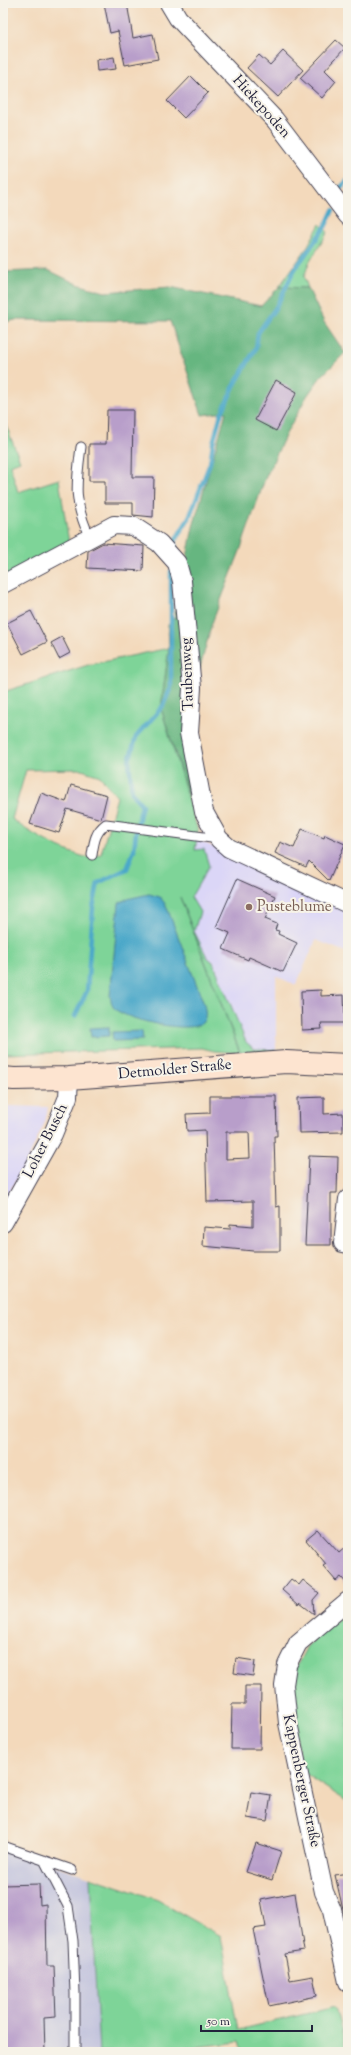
<svg xmlns="http://www.w3.org/2000/svg" width="351" height="2055" font-family="'Sorts Mill Goudy',serif">
<style>
.built{fill:#dbd6f7}
.industrial{fill:#c1c2dd}
.green{fill:#7ed498;stroke:#507b6a;fill-rule:evenodd}
.forest{fill:#66b680;stroke:#446c5e}
.water{fill:#4ba8c9;stroke:#366582}
.lines{fill:none;stroke-linecap:round;stroke-linejoin:round}
.stream{stroke:#4ba8c9;stroke-width:4.5}
.building{fill:#b89eca;fill-rule:evenodd}
.lane-casing{stroke:#413d4e;stroke-width:11}
.street-casing{stroke:#413d4e;stroke-width:20}
.secondary-casing{stroke:#413d4e;stroke-width:24}
.lane{stroke:#fff;stroke-width:9}
.street{stroke:#fff;stroke-width:18}
.secondary{stroke:#fde4d0;stroke-width:22}
.education-dot{fill:#8d6e63;stroke:#f7f3e8;stroke-width:1.5}
.labels{text-anchor:middle;dominant-baseline:central;stroke-width:4;stroke-linejoin:round;paint-order:stroke}
.street-label{font-size:15px;fill:#22223b;stroke:#f7f3e8}
.education-label{font-size:15px;fill:#785e54;stroke:#f7f3e8;text-anchor:start}
</style>
<rect width="100%" height="100%" fill="#f7f3e8"/>
<filter id="ink" filterUnits="userSpaceOnUse"><feTurbulence type="fractalNoise" baseFrequency=".025" numOctaves="2"/><feDisplacementMap in="SourceGraphic" scale="8" xChannelSelector="R" yChannelSelector="G"/><feConvolveMatrix kernelMatrix="1 2 1 2 8 2 1 2 1" color-interpolation-filters="sRGB"/></filter>
<filter id="wash" filterUnits="userSpaceOnUse"><feTurbulence type="fractalNoise" baseFrequency=".012" numOctaves="4" result="noise"/><feDisplacementMap in="SourceGraphic" scale="16" xChannelSelector="R" yChannelSelector="G"/><feGaussianBlur stdDeviation="0.9" result="paint"/><feColorMatrix in="noise" values="0 0 0 0 0 0 0 0 0 0 0 0 0 0 0 0 0 1.4 0 .05"/><feComposite in="paint" operator="in"/></filter>
<g filter="url(#wash)">
<rect width="100%" height="100%" fill="#f3d9bb"/>
<path class="built" d="M197,839l96,47 55,23v44l-32,-13 -20,45 -20,-9v78l-36,-1 -61,-155 11,-20z
M3,1106l45,1 -3,15 -18,39 -24,41z"/>
<path class="industrial" d="M3,1849l87,28 9,175h-96z"/>
<path class="green" d="M320,224l8,8 -19,31 -5,14 4,11 -29,-1 27,-38z
M3,418l17,43 -10,4 8,27 41,-13 10,64 -66,37z
M169,648l-8,60 37,123 -3,19 9,-1 5,17 -18,31 9,15 -6,19 13,26 6,5 33,80 8,7 21,1v3l-35,-1 -60,-155 60,156 -26,-2 -12,-3 -199,6v-362l85,-27zM79,769l21,7 17,21 -16,57c-5,1 -11,4 -16,3 -22,-6 -55,-23 -73,-38l14,-49z
M348,1609v193l-46,-30 -15,-87 20,-39z
M90,1877l66,22 65,37 17,94 97,-23 12,45h-105l-3,-10 -87,10h-53z"/>
<path class="forest" d="M48,270l29,14 28,8 65,-5 91,19 18,-19 29,1 16,34 21,31 -25,25 -13,18 -21,38 -21,45 -25,72 -28,72 -16,60 -7,114 -28,-89 8,-60 -1,-23 7,-8 18,-90 33,-115 -24,3 -32,-94 -155,-1 -12,3v-51z"/>
<path class="water" d="M149,894l11,3 6,8 38,99c1,6 3,12 -1,18 -9,13 -79,-2 -89,-14 -2,-2 -3,-8 -4,-12l9,-93 8,-4z
M109,1027v9l-18,1 -1,-9z
M142,1031l1,9 -30,1 -1,-9z"/>
<g class="lines">
<path class="stream" d="M340,188l8,-8
M174,552l2,-13 13,-21 21,-55 3,-20 7,-26 14,-31 22,-38 2,-15 18,-26 19,-38 30,-42 8,-17
M138,822l4,-17 -10,-12 -3,-32 7,-24 27,-31 8,-19v-116
M75,1016l12,-25 6,-83 5,-25 29,-14 7,-19 2,-18"/>
</g>
<g id="blocks">
<path class="building" d="M104,3h23l6,35 20,-4 5,25 -33,6 -7,-34 -8,2z
M336,40l9,8 -20,22 11,11 -14,17 -22,-20z
M283,51l20,19 -25,27 -31,-29 12,-13 11,10z
M114,57l2,12 -19,2 -1,-11z
M191,76l17,17 -24,25 -17,-17z
M276,380l21,12 -21,39 -21,-11z
M107,410h26l-1,67h22l-1,40 -20,-2v-12h-28v-22h-16v-37h17z
M103,543l41,3 -1,25 -56,-3 1,-17z
M31,611l16,31 -24,12 -16,-31z
M62,637l8,16 -11,6 -8,-16z
M71,785l36,10 -6,24 -34,-10 -8,24 -29,-9 11,-31 25,9z
M302,829l22,9 1,-3 20,9 -16,37 -20,-20 -3,6 -31,-14 5,-11 14,6z
M237,879l38,17 -10,23 12,5 -2,6 4,1 -1,3 19,9 -14,29 -34,-15 -1,3 -25,-11 7,-16 -14,-6z
M321,990v6l23,-1 1,28h-24l1,6 -20,1 -1,-39z
M210,1096h66l1,40h-3l2,71 4,-1v45h-27l-50,-5 1,-19 26,2v-5l23,2v-25l-46,1 -2,-72 -18,1 -1,-17 24,-1zM226,1132h23l1,26 -24,1z
M324,1097v17l19,-1v19l-44,1 -1,-35z
M309,1156l29,1 -1,36h-6v52h-26z
M318,1530l21,23 9,-8v40l-7,-8 -5,4 -13,-15 3,-2 -20,-24z
M291,1579l8,6 4,-5 16,13 -6,7 1,14 -14,-11 -1,2 -17,-15z
M236,1658l19,3 -2,15 -19,-3z
M245,1686h16l-1,63h-29l1,-45h13z
M251,1792l20,3 -4,26 -20,-3z
M256,1843l25,8 -9,29 -26,-8z
M348,1873v41h-4l-9,-39z
M39,1884l1,21 6,-1 1,62h7l2,51 -12,1 1,34h-42v-167z
M295,1893l9,58 -19,3 5,26 23,-4 4,20 -48,10 -16,-77 13,-2 -5,-27z"/>
</g>
</g>
<g filter="url(#ink)">
<use href="#blocks" fill-opacity="0" stroke="#413d4e" stroke-width="1"/>
<g class="lines">
<defs>
<path id="lane" d="M81,447c-5,38 -8,54 9,91
M92,855c2,-13 3,-23 14,-31l113,15
M3,1846l69,24
M44,1860l24,46 5,35 2,52v59"/>
<path id="street" d="M169,3l9,15 97,102 73,96
M3,584l111,-59 19,1 26,17 18,20 5,18 10,107 -3,45 15,79 15,27 10,9 119,56
M348,1199l-5,44 5,1
M3,1223l50,-89 15,-37 1,-19
M348,1601l-50,42 -11,22 -3,20 4,38 36,169 8,18 16,72"/>
<path id="secondary" d="M3,1078l11,1 55,-1 217,-16 62,3"/>
</defs>
<use href="#lane" class="lane-casing"/>
<use href="#street" class="street-casing"/>
<use href="#secondary" class="secondary-casing"/>
<use href="#lane" class="lane"/>
<use href="#street" class="street"/>
<use href="#secondary" class="secondary"/>
</g>
</g>
<circle class="education-dot" cx="249" cy="907" r="4"/>
<g class="labels">
<g class="street-label">
<text transform="translate(261 107) rotate(48)">Hiekepoden</text>
<text transform="translate(188 674) rotate(-92)">Taubenweg</text>
<text transform="translate(175 1070) rotate(-5)">Detmolder Straße</text>
<text transform="translate(46 1141) rotate(-63)">Loher Busch</text>
<text transform="translate(301 1781) rotate(78)">Kappenberger Straße</text>
</g>
<g class="education-label">
<text x="257" y="907">Pusteblume</text>
</g>
</g>
<rect width="351" height="2055" fill="none" stroke="#f7f3e8" stroke-width="16"/>
<path d="M201 2025v6h111v-6" fill="none" stroke="#22223b" stroke-width="2"/>
<text x="207" y="2025" font-size="12" fill="#22223b" stroke="#f7f3e8" stroke-width="3" paint-order="stroke">50 m</text>
</svg>
